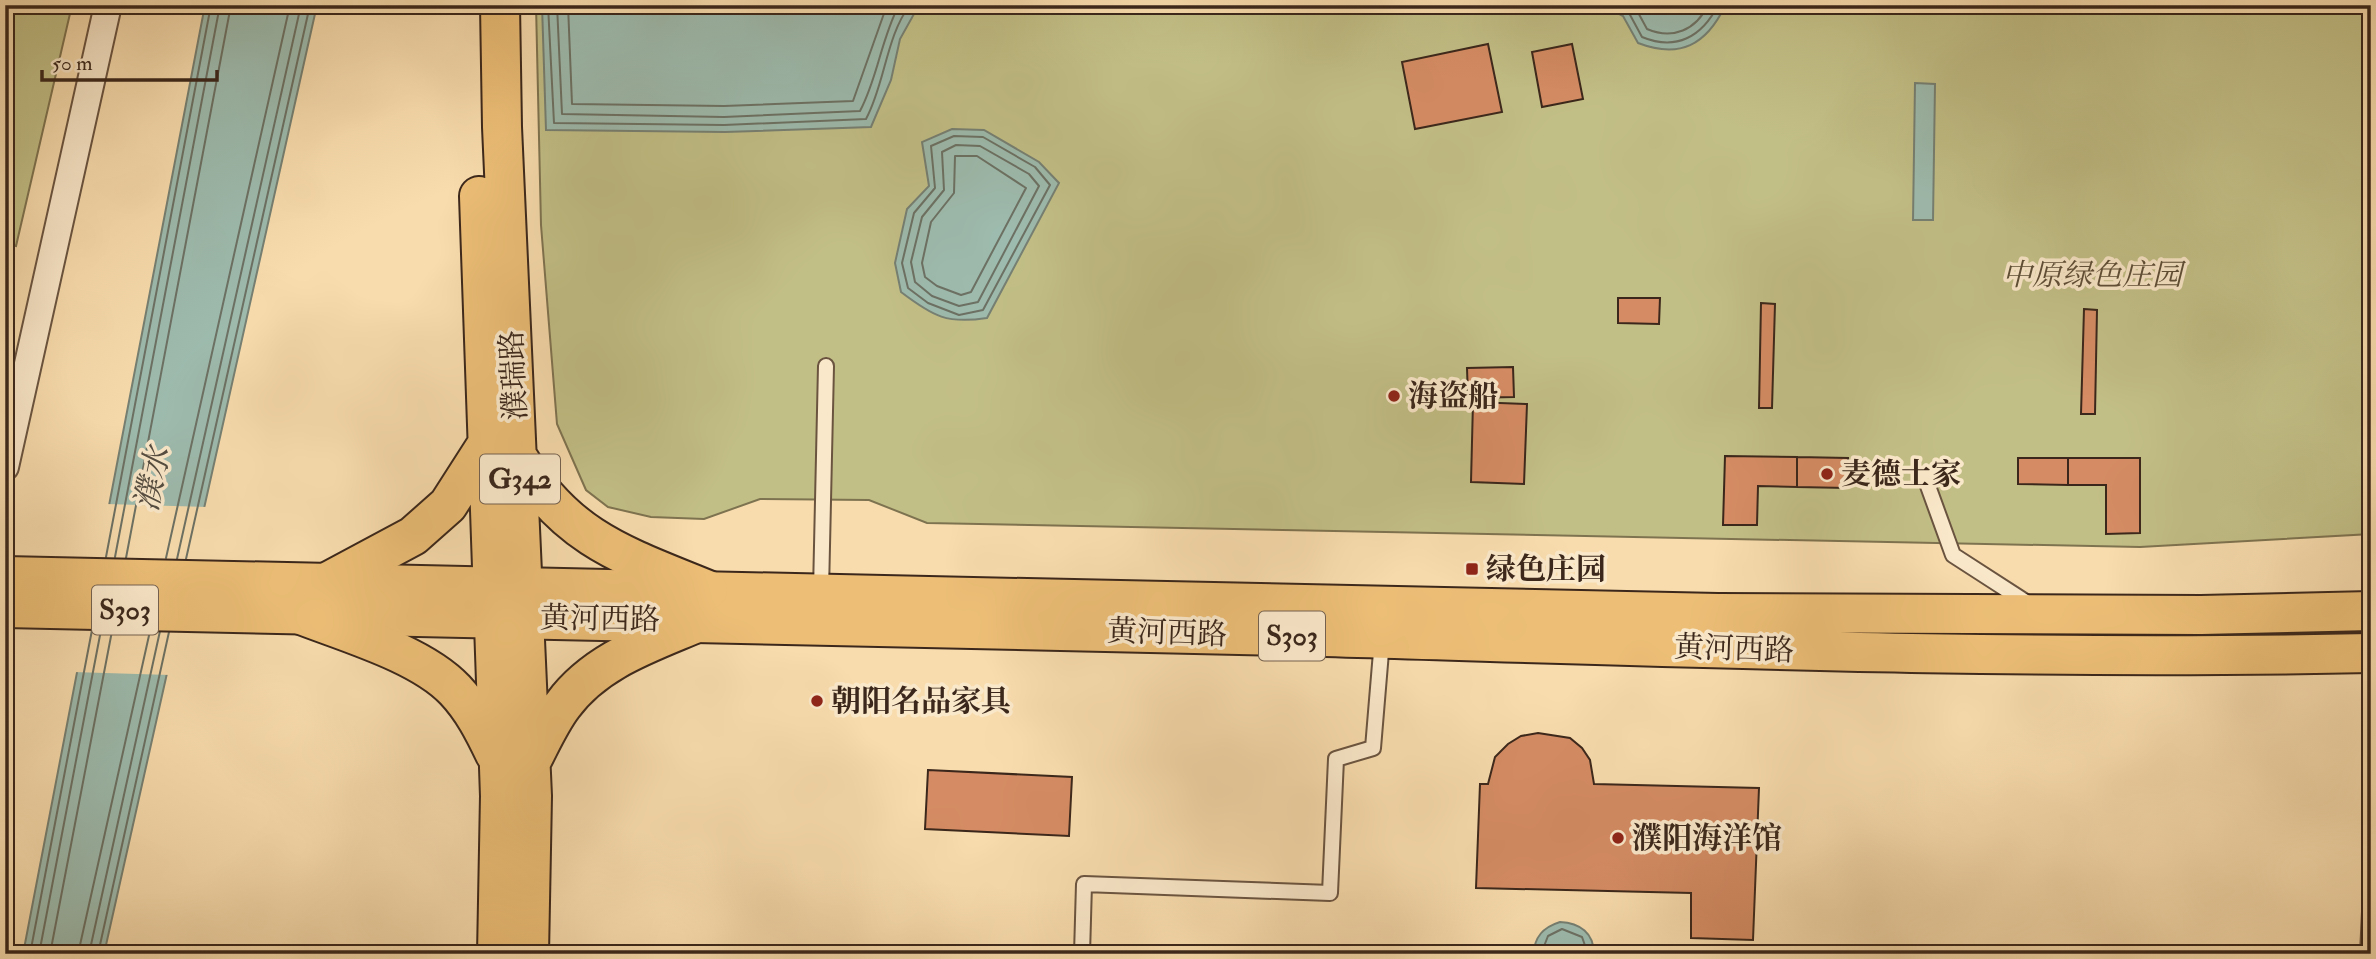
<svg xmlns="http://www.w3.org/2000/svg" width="2376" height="959" font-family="'IM FELL Double Pica','Noto Serif SC',serif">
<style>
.green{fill:#c2bf86;stroke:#7e7350;stroke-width:2}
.water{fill:#9dbbae;stroke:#768073;stroke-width:2}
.pier{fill:#f8dcad}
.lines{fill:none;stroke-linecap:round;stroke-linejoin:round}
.shore{stroke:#6c7164;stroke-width:2}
.building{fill:#d58c64;stroke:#3b271b;stroke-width:2}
.service-casing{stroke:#6a5440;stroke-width:18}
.minor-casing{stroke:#6a5440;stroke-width:30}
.primary-casing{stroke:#3b271b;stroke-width:42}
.trunk-casing{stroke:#3b271b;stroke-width:42}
.service{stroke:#fae8ca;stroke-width:14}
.minor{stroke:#fae8ca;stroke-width:26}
.primary{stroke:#ecbe76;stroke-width:38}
.trunk{stroke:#ecbe76;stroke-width:38}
.poi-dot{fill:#8f2418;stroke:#fae8ca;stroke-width:2.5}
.labels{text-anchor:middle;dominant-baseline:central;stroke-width:7;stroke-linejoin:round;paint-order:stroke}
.shield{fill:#fae8ca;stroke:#746150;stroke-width:2}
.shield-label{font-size:28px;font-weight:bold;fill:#3b271b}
.park-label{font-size:30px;font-style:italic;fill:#5d4d36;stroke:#fae8ca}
.street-label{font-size:30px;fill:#3b271b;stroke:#fae8ca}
.poi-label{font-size:30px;font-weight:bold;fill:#3b271b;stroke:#fae8ca;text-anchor:start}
.water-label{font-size:32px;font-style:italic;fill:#544c40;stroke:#fae8ca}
</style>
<rect width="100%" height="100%" fill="#f8dcad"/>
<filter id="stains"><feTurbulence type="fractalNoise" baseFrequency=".00286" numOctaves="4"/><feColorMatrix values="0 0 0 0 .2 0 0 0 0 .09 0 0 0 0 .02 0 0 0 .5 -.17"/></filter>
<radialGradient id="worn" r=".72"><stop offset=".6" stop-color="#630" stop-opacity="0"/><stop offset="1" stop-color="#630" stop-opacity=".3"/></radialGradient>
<path class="green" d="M5,5h67l-56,241 -11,-2z
M536,5h1835v529l-231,13 -1213,-24 -58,-23 -109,-1 -56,20 -53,-2 -43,-10 -22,-17 -29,-66 -16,-199z"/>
<path class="water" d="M205,5h112l-213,949h-81z
M542,5h377l-19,34 -9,41 -20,47 -146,5 -179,-2z
M1603,5h121l1,1c-19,39 -45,53 -87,37l-15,-27z
M1915,83l20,1 -2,136h-20z
M952,129l32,1 55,32 20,21 -72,135c-40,6 -53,-1 -86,-26l-6,-29 12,-54 22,-23 -7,-44z
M1560,922c20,1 34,11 34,32h-60c0,-18 10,-27 26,-32z"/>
<path class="pier" d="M106,504l102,3 -38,168 -97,-3z"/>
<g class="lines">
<path class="shore" d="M548,5l6,118 170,2 142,-6c19,-35 20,-83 44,-114
M557,5l5,109 162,3 136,-6c18,-34 21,-72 39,-106
M568,5l4,99 152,2 129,-5 34,-96
M1620,5l9,8 13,24c34,14 60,0 76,-32
M1634,5l13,24c26,11 49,1 61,-24
M954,136l29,1 52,30 15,18 -67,125 -24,5 -31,-12 -20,-15 -6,-25 12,-50 21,-25 -4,-42z
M956,145l24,1 49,28 10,12 -61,116 -19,4 -27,-10 -17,-14 -4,-20 11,-45 22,-27 -2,-38z
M955,156h22l49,32 -55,104 -10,3 -24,-9 -12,-9 -3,-14 9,-41 23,-29z
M106,557l105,-552
M115,557l105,-552
M126,558l105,-553
M166,558l124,-553
M177,559l124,-554
M186,559l124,-554
M30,954l62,-324
M39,954l62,-324
M50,954l62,-323
M78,954l72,-323
M89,954l71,-323
M98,954l71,-322
M1541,954l7,-18 14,-7 20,8 6,17"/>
</g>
<path class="building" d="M1488,44l14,68 -87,17 -13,-67z
M1572,44l11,55 -41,8 -10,-55z
M1618,298h42l-1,26 -41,-1z
M1761,303l14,1 -3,104h-13z
M2084,309l13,1 -2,104h-14z
M1513,367l1,30 -46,1 -1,-30z
M1473,402l54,2 -3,80 -53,-2z
M1725,456l72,1v30l-39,-1 -1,39h-34z
M1797,457l51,1 -1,30 -50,-1z
M2018,458h50v27l-50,-1z
M2068,458h72v75l-34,1v-49h-38z
M1538,733l32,5 12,10 8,12 4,24 165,4 -6,152 -62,-2v-45l-215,-5 4,-104h8l7,-27 13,-13 13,-8z
M928,770l144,7 -3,59 -144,-7z
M915,948l144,5v1h-144z"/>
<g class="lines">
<defs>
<path id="service" d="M1924,475l29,80 79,51
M821,591l5,-225
M1082,954l2,-70 246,9 6,-134 37,-11 9,-108
M2368,954l3,-63"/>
<path id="minor" d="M5,467l103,-462"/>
<path id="primary" d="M5,576l1713,37 483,2 170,-4
M5,608c428,6 856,16 1284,28 361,10 721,25 1082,17"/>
<path id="trunk" d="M500,5l2,122 30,669 -3,158
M479,196l21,600 -3,158
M519,459c48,80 106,97 189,131
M329,581l84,-45 35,-31 41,-64
M296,613c48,19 124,40 159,77 18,19 29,41 40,64
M531,762c10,-19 19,-40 32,-57 33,-45 87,-62 136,-83"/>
</defs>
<use href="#service" class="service-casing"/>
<use href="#minor" class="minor-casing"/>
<use href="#primary" class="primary-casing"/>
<use href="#trunk" class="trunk-casing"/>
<use href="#service" class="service"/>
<use href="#minor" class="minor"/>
<use href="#primary" class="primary"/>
<use href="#trunk" class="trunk"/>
</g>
<g class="poi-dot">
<circle cx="1394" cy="396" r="7"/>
<circle cx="1827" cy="474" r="7"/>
<rect x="1465" y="562" width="14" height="14" rx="3.5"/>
<circle cx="817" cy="701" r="7"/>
<circle cx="1618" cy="838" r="7"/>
</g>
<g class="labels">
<g class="shield">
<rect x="480" y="454.5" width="80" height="49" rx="5"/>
<rect x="92" y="585.5" width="66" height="49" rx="5"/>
<rect x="1259" y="611.5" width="66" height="49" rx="5"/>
</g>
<g class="shield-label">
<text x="520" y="479">G342</text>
<text x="125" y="610">S303</text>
<text x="1292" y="636">S303</text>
</g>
<g class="park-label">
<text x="2092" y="275">中原绿色庄园</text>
</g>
<g class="street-label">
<text transform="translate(514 375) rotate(-93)">濮瑞路</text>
<text transform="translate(600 619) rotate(1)">黄河西路</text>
<text transform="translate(1167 633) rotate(2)">黄河西路</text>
<text transform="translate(1734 649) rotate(2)">黄河西路</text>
</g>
<g class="poi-label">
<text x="1408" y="396">海盗船</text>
<text x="1841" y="474">麦德士家</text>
<text x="1486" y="569">绿色庄园</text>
<text x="831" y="701">朝阳名品家具</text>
<text x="1632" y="838">濮阳海洋馆</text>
</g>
<g class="water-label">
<text transform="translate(153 479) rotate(-78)">濮水</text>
</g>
</g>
<rect width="2376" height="959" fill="none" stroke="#f8dcad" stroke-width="28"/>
<rect x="7" y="7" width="2362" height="945" fill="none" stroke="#3b271b" stroke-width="3.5"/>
<rect x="14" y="14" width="2348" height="931" fill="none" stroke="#3b271b" stroke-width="2"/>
<path d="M42 70v10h175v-10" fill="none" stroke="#3b271b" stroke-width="3.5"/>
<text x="52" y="70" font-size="21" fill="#3b271b" stroke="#fae8ca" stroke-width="5" paint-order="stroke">50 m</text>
<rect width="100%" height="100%" filter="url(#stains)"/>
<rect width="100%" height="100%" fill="url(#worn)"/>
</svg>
